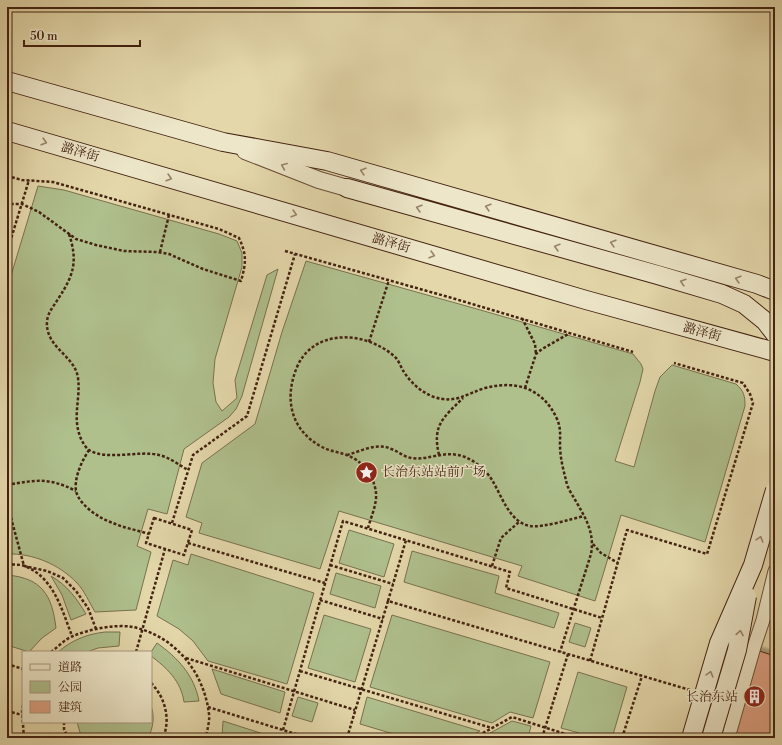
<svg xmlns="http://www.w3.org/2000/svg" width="782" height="745" font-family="'Libre Bodoni','Noto Serif SC',serif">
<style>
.green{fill:#afc08d;stroke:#79714f}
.building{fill:#dfa184;stroke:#432211;filter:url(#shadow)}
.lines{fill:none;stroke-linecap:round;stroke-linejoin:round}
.minor-casing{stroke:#6b5038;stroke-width:15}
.tertiary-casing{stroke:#6b5038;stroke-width:18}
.secondary-casing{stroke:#432211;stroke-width:20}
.path{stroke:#432211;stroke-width:2.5;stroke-dasharray:3 2;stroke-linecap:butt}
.minor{stroke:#ede6c8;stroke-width:13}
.tertiary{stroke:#ede6c8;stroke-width:16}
.secondary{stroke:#ede6c8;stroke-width:18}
.secondary-bridge-casing{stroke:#432211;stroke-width:20;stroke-linecap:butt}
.secondary-bridge{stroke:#ede6c8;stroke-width:18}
.oneway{stroke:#98846c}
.labels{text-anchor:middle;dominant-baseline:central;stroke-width:3;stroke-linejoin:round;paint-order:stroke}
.street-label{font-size:13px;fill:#432211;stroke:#ede6c8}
.poi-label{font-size:13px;fill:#432211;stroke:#ede6c8;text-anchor:start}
</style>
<defs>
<filter id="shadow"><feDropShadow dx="3.5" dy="-3.5" stdDeviation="1" flood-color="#0004"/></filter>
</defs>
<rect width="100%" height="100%" fill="#e4d8ab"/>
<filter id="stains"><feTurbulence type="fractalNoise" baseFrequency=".005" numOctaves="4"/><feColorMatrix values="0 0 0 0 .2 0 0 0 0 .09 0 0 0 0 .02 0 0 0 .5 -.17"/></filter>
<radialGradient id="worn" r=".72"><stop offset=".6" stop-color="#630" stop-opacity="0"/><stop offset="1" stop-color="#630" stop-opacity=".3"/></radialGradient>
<path class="green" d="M38,186l26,4 155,44 18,7 5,12v14l-27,92 -2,24 3,19 6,9 15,-13 -2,-18 32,-105 11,-6 -36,127 -6,13 -7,8 -45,32 -17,65 -19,-5 -11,37 14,6 -15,58 -41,2c-6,-10 -11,-22 -18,-29 -18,-19 -45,-30 -70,-29v-265z
M306,261l171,48 156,45 8,10 2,5 -3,13 -25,79 19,6 21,-76 5,-14 12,-12 64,19c8,7 9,12 9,22l-40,136 -84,-27 -26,86 -77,-25 4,-10 -183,-55 -19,58 -121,-36 3,-10 -16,-6 16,-54 53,-39 27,-92z
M349,530l45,14 -10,33 -45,-14z
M412,551l87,25 -4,17 64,20 -5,15 -150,-46z
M191,554l123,39 -27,91 -79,-23 -15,-20 -14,-12 -22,-13 16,-56 15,5z
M336,573l45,13 -6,22 -45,-14z
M7,575c35,3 45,20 49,53l-14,10 -13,14 -22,-7z
M51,576c16,9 26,23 35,38l-15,6 -9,-25z
M324,615l47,14 -16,53 -47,-14z
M392,615l158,47 -17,56 -23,-6 -18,11 -122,-36z
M575,623l16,5 -6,19 -16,-5z
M105,632h15l-1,14 -21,2 -11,4h-29c14,-12 29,-18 47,-20z
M157,643c21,15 37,32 42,58l-15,1c-3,-21 -17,-34 -33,-46v-4z
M212,669l73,23 -5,21 -59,-19z
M578,672l49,15 -15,51h-30l-3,-5 -18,-5z
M298,697l20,6 -6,19 -20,-6z
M367,697l113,34 -13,7h-60l-47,-14z
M151,706c4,10 2,23 -3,32h-66l-1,-2 -4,-14h74z
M223,721l53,17h-50l-4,-1z
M512,721l19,5 -3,12h-47z"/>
<path class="building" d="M747,647l28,9v82h-55z"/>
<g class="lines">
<defs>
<path id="minor" d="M728,738l26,-91 9,-27 12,-49"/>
<path id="tertiary" d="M245,151l74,29 28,8"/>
<path id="secondary" d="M7,81l216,61 104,19 430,123 18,7
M7,131l579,169 189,52
M347,188l311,87 64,19 22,10 21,17 10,13"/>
</defs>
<use href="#minor" class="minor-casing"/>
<use href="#tertiary" class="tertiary-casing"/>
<use href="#secondary" class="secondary-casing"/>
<path class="path" d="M7,176l15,4 31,2 166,47 20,9c8,17 7,25 2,43l-38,-12 -34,-15 -12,-2 -33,-1 -28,-6 -20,-6 -37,-27 -17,-8h-15
M69,234c9,27 5,41 -11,65 -4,7 -10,13 -11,22 -2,27 28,34 31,57 3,22 -7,40 4,63 2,3 4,7 7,9 17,11 51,0 70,5 10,2 20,10 29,15
M285,251l167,47 181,54
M7,252l22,-72
M160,252l9,-37
M522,318l13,26 1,10
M369,342l20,-62
M525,388l11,-34 6,-5 28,-16
M89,450c-7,11 -15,27 -13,41 3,14 24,28 37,32 11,5 24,7 36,11
M347,455c14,-4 31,-13 44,-6 7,2 13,8 20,9 18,3 33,-9 54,-1 10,4 21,13 27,23 10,16 17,42 38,46 13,2 41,-7 54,-10
M439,455c-7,-30 4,-37 24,-57
M7,485c28,-5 42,-8 69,6
M7,503l17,63 23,5 16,7 13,13 12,17 8,21
M154,518l38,12 -8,25 -38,-12z
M172,523l21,-68 54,-39 48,-162
M368,528c3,-11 9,-24 8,-35 -1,-13 -11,-29 -23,-35 -10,-6 -22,-6 -31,-11 -32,-17 -38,-49 -25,-80 14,-33 54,-36 82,-21 6,3 12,7 17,12 3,3 5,10 8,14 7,11 17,20 30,25 21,7 32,-3 51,-9 31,-8 58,0 72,31 4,9 3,16 3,25 0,13 3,25 6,36 1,7 5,13 8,18 11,19 21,34 17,56l-31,98
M188,543l137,40
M593,544l8,9 17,10
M7,564c6,1 13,0 18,2 29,12 37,44 47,70
M330,565l63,19
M492,566l9,-28 19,-17
M320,600l63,19
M388,601l18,-61
M51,652c7,-5 14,-13 22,-16 17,-7 42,-12 60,-9 42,9 71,45 76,87 1,7 -2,16 -3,24
M136,652l29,-103
M186,658l169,52
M590,661l37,-131 80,24 46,-151 -3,-9 -7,-11 -69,-20
M7,664l16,5
M300,671l192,57
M151,683c14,14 20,36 12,55
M23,705l-1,6 2,27
M208,707l101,31
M7,711l15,4
M64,722v7l4,9
M283,730l60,-209 167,51 -4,16 96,30
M164,736l10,2
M347,738l41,-137 302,89
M474,738l38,-21 66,21
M542,738l26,-84
M622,738l20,-62"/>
<use href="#minor" class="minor"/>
<use href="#tertiary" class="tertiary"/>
<use href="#secondary" class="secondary"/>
<defs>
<path id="secondary-bridge" d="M691,738l28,-95 34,-78 22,-75
M711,738l26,-88 10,-54"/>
</defs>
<use href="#secondary-bridge" class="secondary-bridge-casing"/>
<use href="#secondary-bridge" class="secondary-bridge"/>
</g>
<defs><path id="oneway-chevron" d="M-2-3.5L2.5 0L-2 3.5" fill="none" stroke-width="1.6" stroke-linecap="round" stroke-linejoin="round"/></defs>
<g class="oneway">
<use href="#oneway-chevron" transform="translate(44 142) rotate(16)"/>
<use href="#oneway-chevron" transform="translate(284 166) rotate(-158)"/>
<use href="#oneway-chevron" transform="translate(363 171) rotate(-164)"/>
<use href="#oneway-chevron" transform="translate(169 178) rotate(16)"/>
<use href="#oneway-chevron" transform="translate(488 207) rotate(-164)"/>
<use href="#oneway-chevron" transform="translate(419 208) rotate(-164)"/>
<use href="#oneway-chevron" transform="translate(294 214) rotate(16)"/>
<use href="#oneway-chevron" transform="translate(613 243) rotate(-164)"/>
<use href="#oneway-chevron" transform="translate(557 247) rotate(-164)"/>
<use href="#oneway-chevron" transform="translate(432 255) rotate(16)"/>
<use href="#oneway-chevron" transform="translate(738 279) rotate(-164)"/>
<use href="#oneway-chevron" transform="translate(683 282) rotate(-163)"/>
<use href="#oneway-chevron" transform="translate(760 539) rotate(-73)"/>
<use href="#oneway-chevron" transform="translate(740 633) rotate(-80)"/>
<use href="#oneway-chevron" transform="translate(710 674) rotate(-74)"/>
</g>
<defs>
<symbol id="sight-disc" viewBox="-11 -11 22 22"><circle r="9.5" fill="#8f2418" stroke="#ede6c8"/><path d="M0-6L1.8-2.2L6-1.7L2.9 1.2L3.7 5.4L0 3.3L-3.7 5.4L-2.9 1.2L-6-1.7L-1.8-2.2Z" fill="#fff"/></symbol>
<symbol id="building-disc" viewBox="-11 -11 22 22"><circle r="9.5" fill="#8f2418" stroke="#ede6c8"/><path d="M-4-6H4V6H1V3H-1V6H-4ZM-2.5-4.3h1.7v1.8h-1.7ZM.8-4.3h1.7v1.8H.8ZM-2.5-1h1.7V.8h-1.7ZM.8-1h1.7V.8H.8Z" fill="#fff"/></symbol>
</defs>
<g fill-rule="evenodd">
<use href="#sight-disc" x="354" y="460" width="25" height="25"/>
<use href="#building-disc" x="742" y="684" width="25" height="25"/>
</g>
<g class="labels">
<g class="street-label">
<text transform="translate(80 152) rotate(16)">潞泽街</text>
<text transform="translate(391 243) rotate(16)">潞泽街</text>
<text transform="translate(702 332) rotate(15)">潞泽街</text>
</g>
<g class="poi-label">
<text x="382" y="472">长治东站站前广场</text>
<text x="738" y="697" text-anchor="end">长治东站</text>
</g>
</g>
<rect width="782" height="745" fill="none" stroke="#e4d8ab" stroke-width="24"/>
<rect x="8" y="8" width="766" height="729" fill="none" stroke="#432211" stroke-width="2"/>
<rect x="12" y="12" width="758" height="721" fill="none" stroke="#432211"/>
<rect x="22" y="651" width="130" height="72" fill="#ede6c8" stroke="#a9987f"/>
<rect x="30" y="664" width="20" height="6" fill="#ede6c8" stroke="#a9987f"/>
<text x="58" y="671" font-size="12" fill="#432211">道路</text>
<rect x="30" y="681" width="20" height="12" fill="#afc08d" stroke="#a9987f"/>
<text x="58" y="691" font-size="12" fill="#432211">公园</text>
<rect x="30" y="701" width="20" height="12" fill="#dfa184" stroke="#a9987f"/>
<text x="58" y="711" font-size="12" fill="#432211">建筑</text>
<path d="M24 40v6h116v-6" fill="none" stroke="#432211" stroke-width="2"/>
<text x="30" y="40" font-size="12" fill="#432211" stroke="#ede6c8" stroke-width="3" paint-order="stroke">50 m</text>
<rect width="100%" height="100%" filter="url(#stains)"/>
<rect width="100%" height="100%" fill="url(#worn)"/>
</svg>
